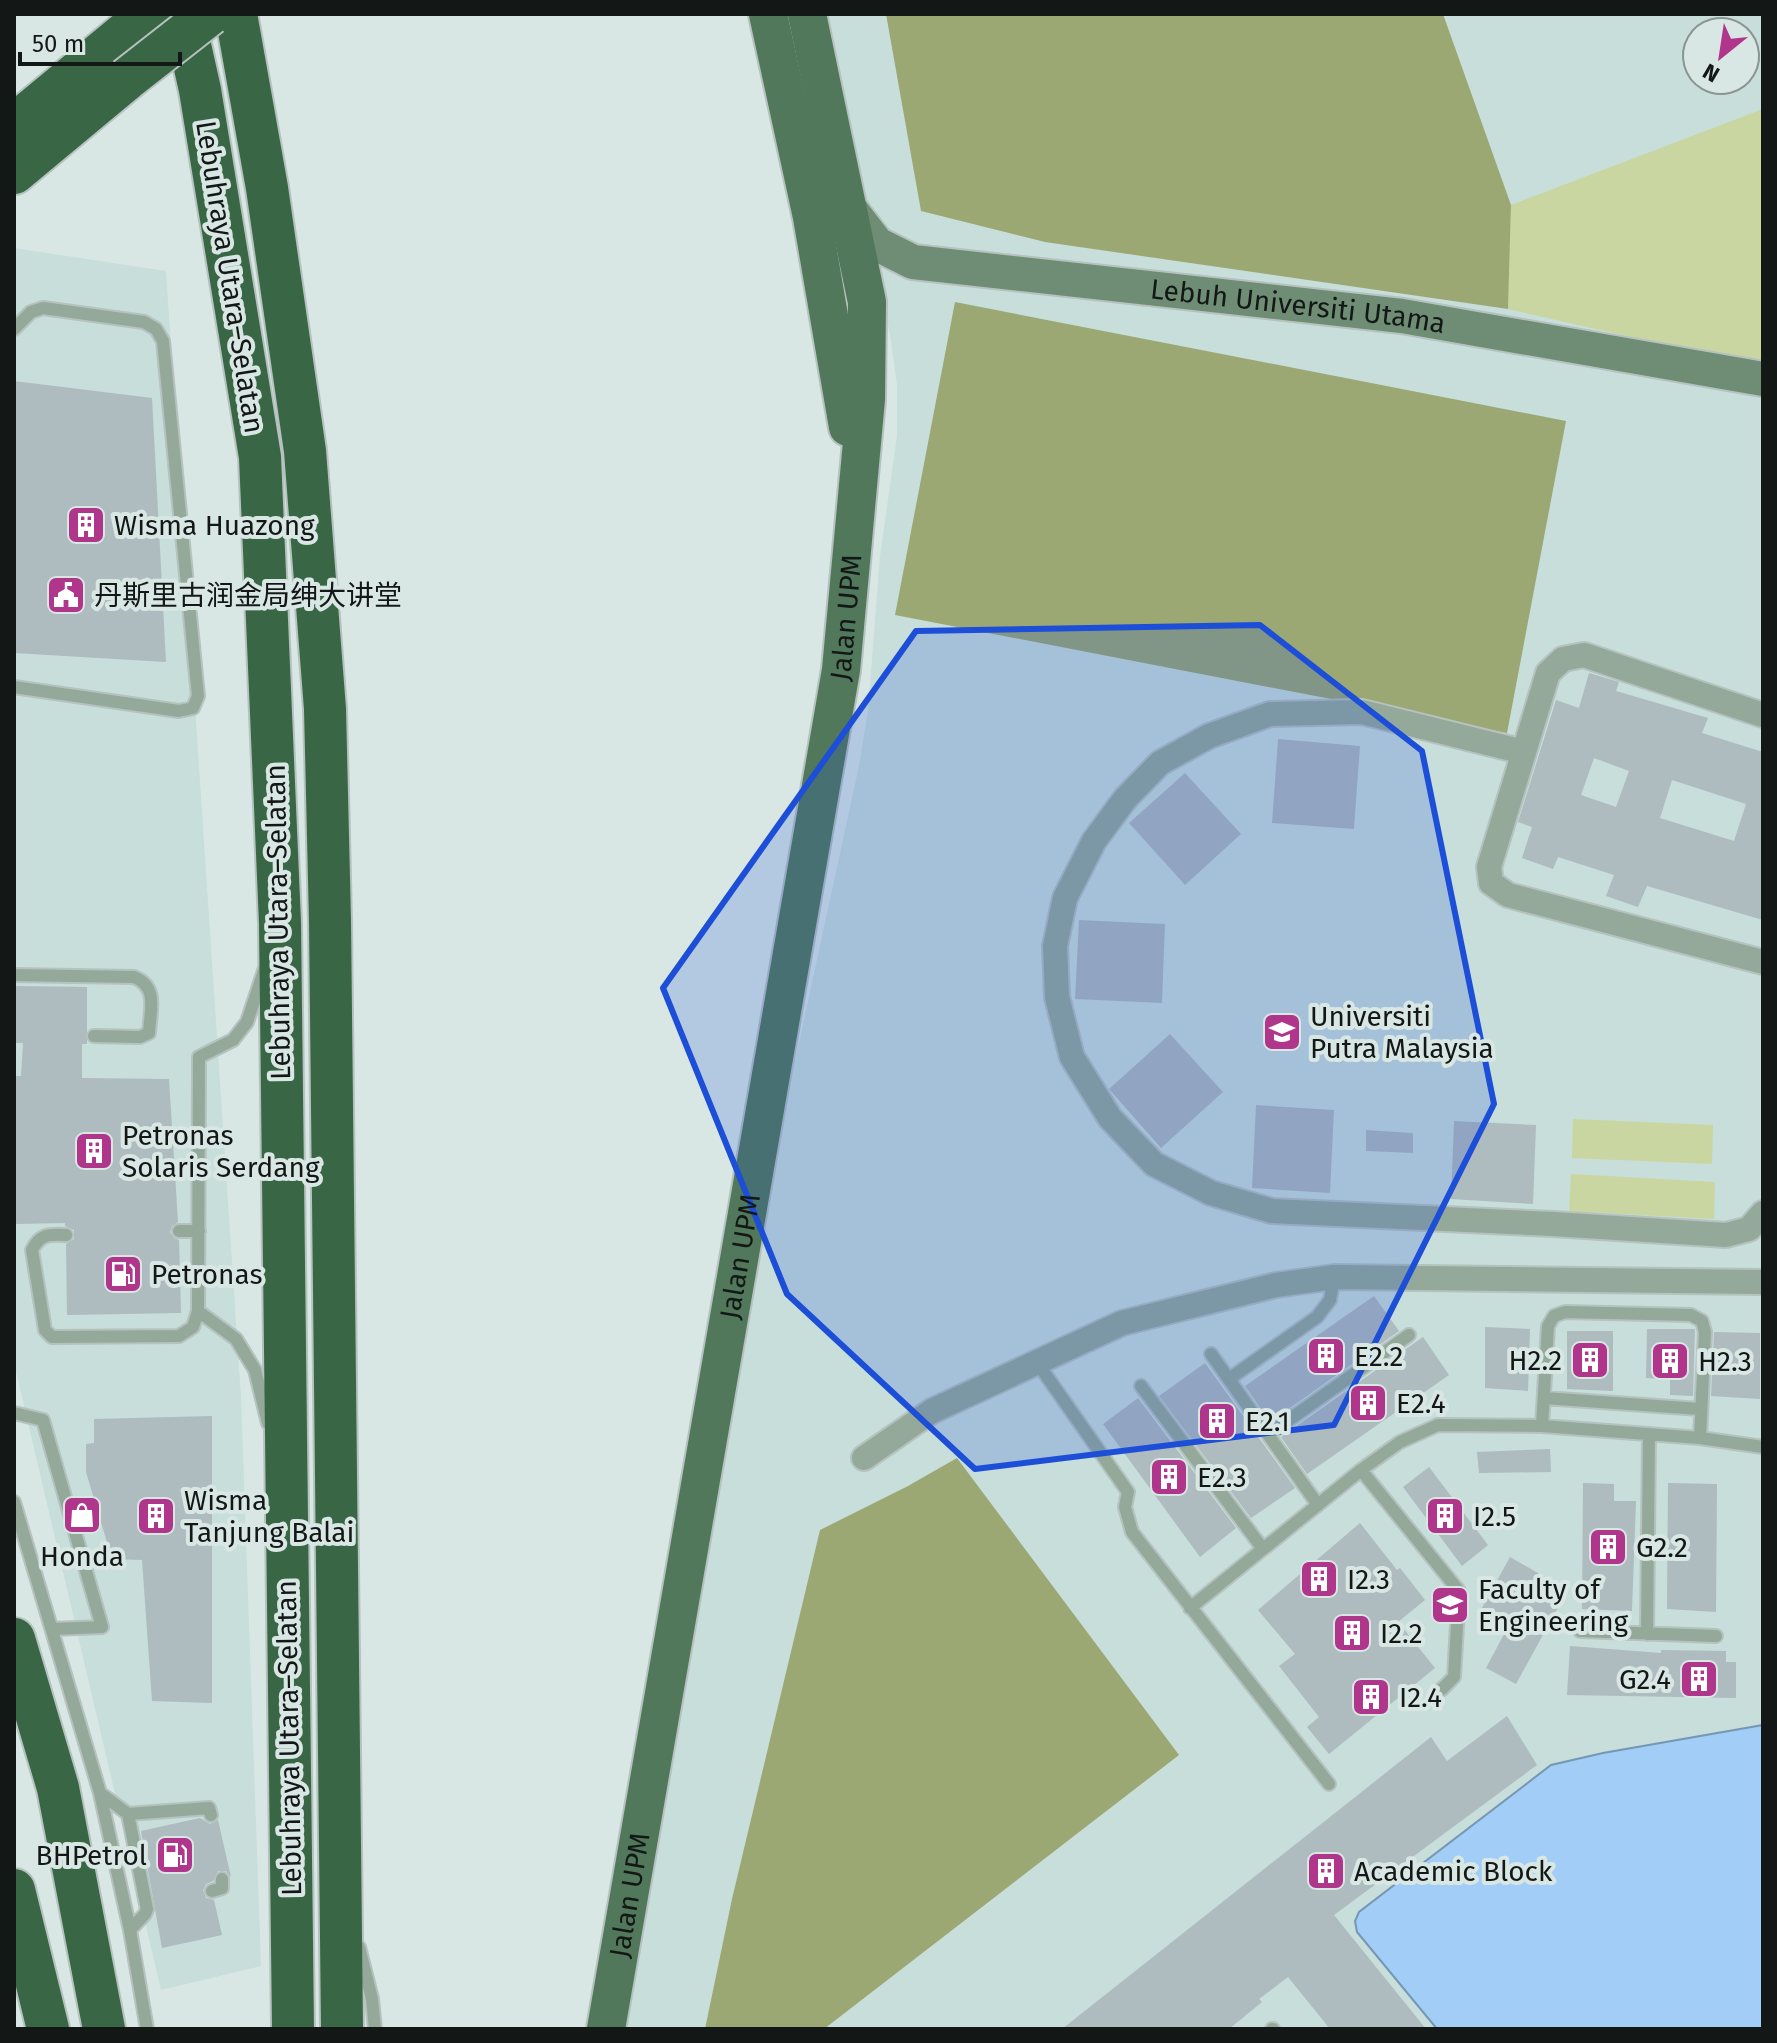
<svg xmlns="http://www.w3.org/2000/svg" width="1777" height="2043" font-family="'Fira Sans','Noto Sans SC',sans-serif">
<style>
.built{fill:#c7deda;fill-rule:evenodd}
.green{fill:#c9d6a1}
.forest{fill:#9ca873}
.water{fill:#a1cdf7;stroke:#7697b4;stroke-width:2}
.building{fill:#aebbbf;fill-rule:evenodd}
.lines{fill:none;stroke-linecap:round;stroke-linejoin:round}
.service-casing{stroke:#b5c2bf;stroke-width:16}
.minor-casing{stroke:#b5c2bf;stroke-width:28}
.secondary-casing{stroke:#b5c2bf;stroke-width:38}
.primary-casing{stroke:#b5c2bf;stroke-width:42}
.motorway-casing{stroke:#b5c2bf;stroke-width:46}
.service{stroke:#94a999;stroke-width:12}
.minor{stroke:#94a999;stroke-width:24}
.secondary{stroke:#6e8d74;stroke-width:34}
.primary{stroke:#52785b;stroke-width:38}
.motorway{stroke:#396745;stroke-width:42}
.motorway-bridge-casing{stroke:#b5c2bf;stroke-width:46;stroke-linecap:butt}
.motorway-bridge{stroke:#396745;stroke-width:42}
.marked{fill:#1d4ed8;fill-opacity:0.2;stroke:#1d4ed8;stroke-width:6;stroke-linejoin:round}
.labels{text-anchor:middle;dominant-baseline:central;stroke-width:8;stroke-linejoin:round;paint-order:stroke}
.street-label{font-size:28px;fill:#131817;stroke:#d9e7e4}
.poi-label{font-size:28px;fill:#131817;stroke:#d9e7e4;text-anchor:start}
</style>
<rect width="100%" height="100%" fill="#d9e7e4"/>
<path class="built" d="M817,14h946v2015h-1140l150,-867 86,-396 9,-55 12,-155 17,-120v-51l-7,-51zM1697,32h48v48h-48z
M14,248l152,23 75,1126 20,569 -100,24 -147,-627z"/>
<path class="green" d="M1763,109v258l-255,-58 3,-104z
M1573,1119l140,6 -1,39 -140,-6z
M1571,1174l144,8 -1,37 -145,-8z"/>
<path class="forest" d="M886,14h557l68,191 -3,104 -463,-67 -124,-31z
M955,302l611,119 -59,312 -612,-118z
M957,1458l222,297 -355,274h-119l27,-130 88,-369 88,-44z"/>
<path class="water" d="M1763,1725v304h-326l-80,-97 -2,-11 4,-9 192,-147 52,-12z"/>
<path class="building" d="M14,381l138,17 14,264 -152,-9z
M1589,673l30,9 -3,9 92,27 -6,15 61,19v168l-116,-34 -9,21 -32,-11 8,-21 -56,-18 -5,12 -31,-11 10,-31 -14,-5 38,-122 23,8zM1594,758l35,13 -13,36 -35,-12zM1672,780l74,24 -12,37 -74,-23z
M1278,739l82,7 -6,83 -82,-6z
M1185,773l56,61 -56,51 -56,-62z
M1079,920l86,4 -3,79 -87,-4z
M14,986l73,1v57h-5v34l87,1 9,143 -6,4 -2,6 4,6 5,2 2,73 -114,2 -1,-71 8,-5v-9l-9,-4v-3l-51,1v-148h7l2,-33h-9z
M1170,1034l53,58 -62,56 -52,-59z
M1256,1105l78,5 -4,83 -78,-5z
M1454,1121l82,4 -3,79 -82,-5z
M1366,1130l47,3v20l-47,-2z
M1374,1296l25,35 -129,91 -25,-36z
M1485,1327l45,2 -2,62 -43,-3z
M1647,1329h48l-2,67 -23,-1v-16l-24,-1z
M1567,1331h46v60l-46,-2z
M1714,1332l46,1v66l-49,-3z
M1423,1337l26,38 -142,99 -26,-37z
M1205,1363l90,125 -44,30 -92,-122z
M1138,1398l98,130 -36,29 -97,-133z
M212,1416v287l-60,-2 -10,-141 -30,-1 -26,-87v-28l8,-1v-24z
M1550,1449l1,23 -72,1 -2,-21z
M1429,1467l59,78 -26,21 -59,-79z
M1583,1483l31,1v17h22l-4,110 -50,-2z
M1668,1483l49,1 -1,128 -49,-3z
M1360,1523l37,47 3,-2 25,32 -27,22 37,46 -106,86 -22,-27 12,-10 -40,-51 16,-12 -37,-44z
M1510,1557l45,26 1,10h10l-50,91 -30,-16 24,-45 -28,-15z
M1570,1646l91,7v-3l65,1v11h10v36l-169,-3z
M1507,1716l30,49 -203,150 92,114h-96l-42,-52 -29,22 3,3 -33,27h-167l369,-292 16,24z
M200,1818l10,6 8,-4 13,57 -5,-6h-8l-5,10 -7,3 -3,6 3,8 8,2 8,35 -60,13 -21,-117z"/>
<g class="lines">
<defs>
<path id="service" d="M14,329l17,-17 12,-4 101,14 12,7 7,12 35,355 -5,12 -14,3 -165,-24
M14,975l120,2c25,10 16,34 15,56l-9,4 -46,-1
M179,1231h20
M66,1235c-17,-1 -26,-1 -34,15l13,80 7,7 127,-1 14,-9 5,-16 1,-254 34,-17 14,-18 18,-54
M198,1311l38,28 19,31 13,53
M1211,1354l107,151
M1036,1361l92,131 -3,15 7,25 197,252
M1229,1379l88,-62 13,-17 4,-23
M1141,1386l122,163
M1544,1398l156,11
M14,1413l29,7 59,207 -49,2
M1542,1426l6,-100 6,-10 11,-4 126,3 11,6 3,11 -5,106
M1269,1434l140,-99
M1361,1470l98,121 -5,86 -13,13
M14,1502l86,291 30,137 17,99
M1190,1608l171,-138 39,-28 38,-17 104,1 158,12 63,9
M1580,1631l136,5
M1647,1634l2,-200
M100,1793l28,21 19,95 -2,5 -15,16
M128,1814l81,-6 2,7
M212,1891l10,-3v-9
M359,1947l13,52 3,30
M1272,2029h1"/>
<path id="minor" d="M1763,715l-179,-60 -21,4 -15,14 -59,194 2,16 17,12 255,67
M1524,752l-162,-40 -92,2 -61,22 -49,27 -35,36 -31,42 -29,57 -10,48 2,51 15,60 38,61 44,46 57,29 61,18 281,13 173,11 23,-6 14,-16
M864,1458l68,-47 190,-88 154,-38 58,-8 429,5"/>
<g id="secondary">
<path id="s1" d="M850,209l27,35 36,18 489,54 361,63"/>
</g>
<g id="primary">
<path d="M768,14l44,203 36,210"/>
<path id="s2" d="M606,2029l235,-1359 25,-271 1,-97 -60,-288"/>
</g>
<path id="motorway" d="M183,14l17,76 60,367 20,466 13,1106
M236,14l31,174 38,263 20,258 5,212 12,1108
M14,125l134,-111
M14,173l113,-94
M14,1639l44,149 46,241
M14,1890l34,139"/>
</defs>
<use href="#service" class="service-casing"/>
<use href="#minor" class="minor-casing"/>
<use href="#secondary" class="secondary-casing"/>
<use href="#primary" class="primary-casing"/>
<use href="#motorway" class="motorway-casing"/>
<use href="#service" class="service"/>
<use href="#minor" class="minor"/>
<use href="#secondary" class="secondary"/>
<use href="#primary" class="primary"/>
<use href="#motorway" class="motorway"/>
<defs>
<path id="motorway-bridge" d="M127,79l83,-65"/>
</defs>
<use href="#motorway-bridge" class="motorway-bridge-casing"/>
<use href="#motorway-bridge" class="motorway-bridge"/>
</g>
<path class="marked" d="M1260,625l162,126 72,353 -160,321 -359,44 -188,-175 -124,-306 253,-357z"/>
<defs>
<symbol id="building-square" viewBox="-11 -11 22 22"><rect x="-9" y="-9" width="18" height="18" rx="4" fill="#af368b" stroke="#d9e7e4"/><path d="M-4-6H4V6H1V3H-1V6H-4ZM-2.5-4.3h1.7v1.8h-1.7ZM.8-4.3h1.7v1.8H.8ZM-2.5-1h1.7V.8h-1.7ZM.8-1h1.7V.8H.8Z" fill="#fff"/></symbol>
<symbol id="civic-square" viewBox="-11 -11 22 22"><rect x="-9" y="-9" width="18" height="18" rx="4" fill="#af368b" stroke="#d9e7e4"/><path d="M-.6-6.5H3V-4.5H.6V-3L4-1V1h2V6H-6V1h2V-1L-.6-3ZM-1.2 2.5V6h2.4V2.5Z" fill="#fff"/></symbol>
<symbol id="university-square" viewBox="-11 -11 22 22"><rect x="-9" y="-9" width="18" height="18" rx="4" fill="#af368b" stroke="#d9e7e4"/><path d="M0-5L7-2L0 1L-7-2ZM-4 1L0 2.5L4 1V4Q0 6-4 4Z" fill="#fff"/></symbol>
<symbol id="fuel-square" viewBox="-11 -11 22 22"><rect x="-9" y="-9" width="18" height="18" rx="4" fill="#af368b" stroke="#d9e7e4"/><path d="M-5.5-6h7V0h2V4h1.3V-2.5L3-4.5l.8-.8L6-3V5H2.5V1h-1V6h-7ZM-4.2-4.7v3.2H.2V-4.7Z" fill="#fff"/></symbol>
<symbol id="shop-square" viewBox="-11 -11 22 22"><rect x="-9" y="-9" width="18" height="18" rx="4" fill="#af368b" stroke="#d9e7e4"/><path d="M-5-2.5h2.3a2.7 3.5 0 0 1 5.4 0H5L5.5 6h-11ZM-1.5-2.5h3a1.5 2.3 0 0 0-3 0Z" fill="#fff"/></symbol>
</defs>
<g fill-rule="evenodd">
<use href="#building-square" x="64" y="503" width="44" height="44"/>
<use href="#civic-square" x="44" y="573" width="44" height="44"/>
<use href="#university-square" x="1260" y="1010" width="44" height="44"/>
<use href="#building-square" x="72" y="1129" width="44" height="44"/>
<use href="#fuel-square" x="101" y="1252" width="44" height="44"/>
<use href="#building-square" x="1304" y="1334" width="44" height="44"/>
<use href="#building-square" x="1568" y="1338" width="44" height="44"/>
<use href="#building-square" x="1648" y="1339" width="44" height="44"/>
<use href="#building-square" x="1346" y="1381" width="44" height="44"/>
<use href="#building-square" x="1195" y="1399" width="44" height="44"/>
<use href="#building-square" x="1147" y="1455" width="44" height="44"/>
<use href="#shop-square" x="60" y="1493" width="44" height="44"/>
<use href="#building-square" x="134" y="1494" width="44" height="44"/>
<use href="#building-square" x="1423" y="1494" width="44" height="44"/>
<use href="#building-square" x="1586" y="1525" width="44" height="44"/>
<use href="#building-square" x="1297" y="1557" width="44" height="44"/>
<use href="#university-square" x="1428" y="1583" width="44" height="44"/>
<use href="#building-square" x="1330" y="1611" width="44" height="44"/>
<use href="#building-square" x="1677" y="1657" width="44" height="44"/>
<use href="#building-square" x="1349" y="1675" width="44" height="44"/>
<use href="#fuel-square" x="153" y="1833" width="44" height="44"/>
<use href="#building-square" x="1304" y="1849" width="44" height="44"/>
</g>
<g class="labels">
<g class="street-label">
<text transform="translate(230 277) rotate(81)">Lebuhraya Utara–Selatan</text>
<text stroke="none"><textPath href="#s1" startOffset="472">Lebuh Universiti Utama</textPath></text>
<text stroke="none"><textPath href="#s2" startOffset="1432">Jalan UPM</textPath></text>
<text transform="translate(278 922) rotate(-91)">Lebuhraya Utara–Selatan</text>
<text stroke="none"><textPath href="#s2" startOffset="784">Jalan UPM</textPath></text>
<text transform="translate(289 1738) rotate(-91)">Lebuhraya Utara–Selatan</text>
<text stroke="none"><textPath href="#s2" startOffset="136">Jalan UPM</textPath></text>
</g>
<g class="poi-label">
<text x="114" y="525">Wisma Huazong</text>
<text x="94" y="595">丹斯里古润金局绅大讲堂</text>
<text x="1310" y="1016">Universiti<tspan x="1310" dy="32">Putra Malaysia</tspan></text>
<text x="122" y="1135">Petronas<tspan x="122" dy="32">Solaris Serdang</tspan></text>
<text x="151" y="1274">Petronas</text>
<text x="1354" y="1356">E2.2</text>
<text x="1562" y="1360" text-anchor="end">H2.2</text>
<text x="1698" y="1361">H2.3</text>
<text x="1396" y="1403">E2.4</text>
<text x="1245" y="1421">E2.1</text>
<text x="1197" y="1477">E2.3</text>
<text x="184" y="1500">Wisma<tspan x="184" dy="32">Tanjung Balai</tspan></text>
<text x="1473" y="1516">I2.5</text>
<text x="1636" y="1547">G2.2</text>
<text x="82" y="1556" text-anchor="middle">Honda</text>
<text x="1347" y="1579">I2.3</text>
<text x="1478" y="1589">Faculty of<tspan x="1478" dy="32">Engineering</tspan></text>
<text x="1380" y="1633">I2.2</text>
<text x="1671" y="1679" text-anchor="end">G2.4</text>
<text x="1399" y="1697">I2.4</text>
<text x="147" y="1855" text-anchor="end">BHPetrol</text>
<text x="1354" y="1871">Academic Block</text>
</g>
</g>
<rect width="1777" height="2043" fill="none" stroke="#131817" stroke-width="32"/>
<g transform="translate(1721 56) rotate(210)"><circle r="38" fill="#d9e7e4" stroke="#8a9492" stroke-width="2"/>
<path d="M0-6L14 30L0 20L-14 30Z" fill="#af368b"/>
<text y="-12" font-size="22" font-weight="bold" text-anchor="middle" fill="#131817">N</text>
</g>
<path d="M20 52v12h160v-12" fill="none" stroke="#131817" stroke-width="4"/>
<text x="32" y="52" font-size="24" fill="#131817" stroke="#d9e7e4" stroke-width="6" paint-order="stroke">50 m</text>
</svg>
